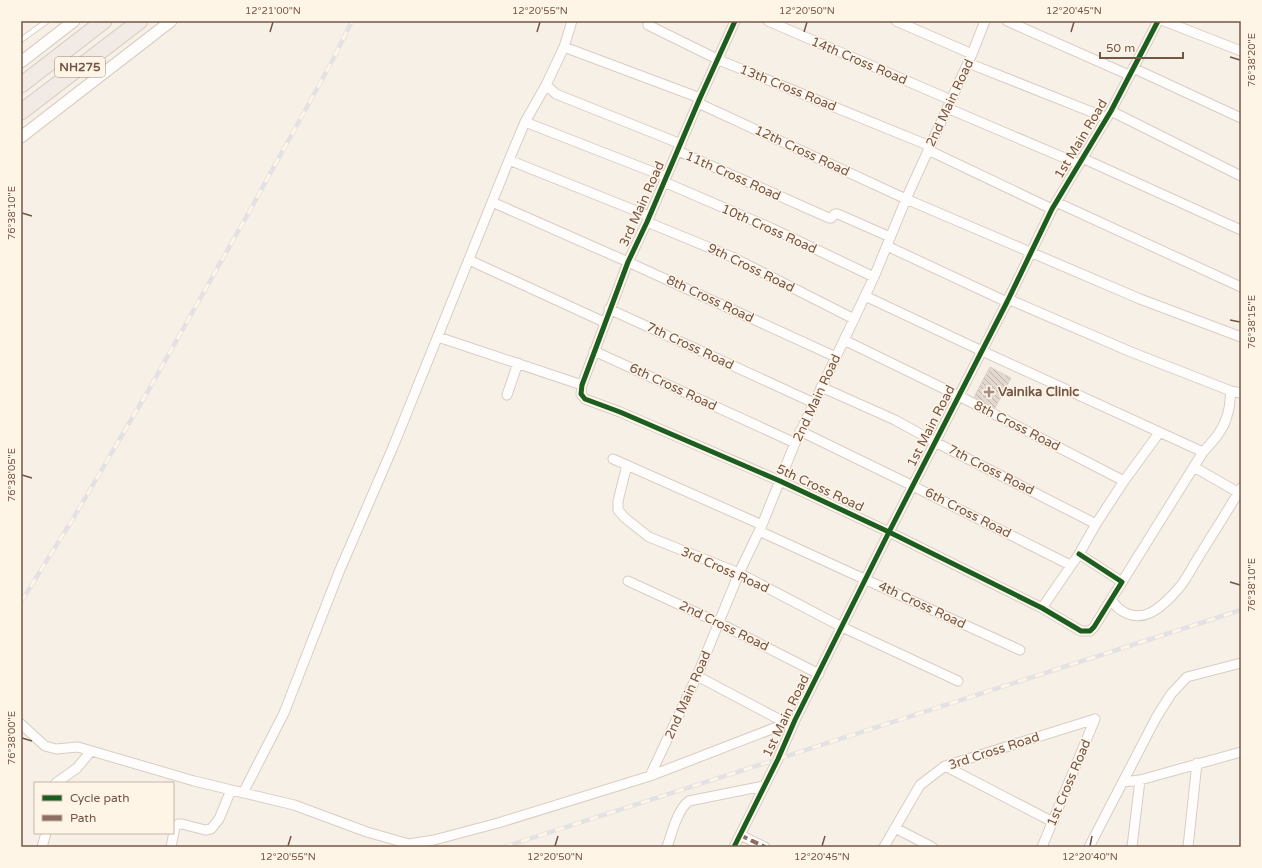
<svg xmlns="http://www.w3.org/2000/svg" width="1262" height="868" font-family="'Varela Round',sans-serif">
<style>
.building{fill:url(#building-back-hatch);stroke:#dfd2c9}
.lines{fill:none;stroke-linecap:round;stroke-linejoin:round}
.service-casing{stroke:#d8cdc5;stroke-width:6}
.minor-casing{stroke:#d8cdc5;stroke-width:11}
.tertiary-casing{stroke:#d8cdc5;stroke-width:13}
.trunk-casing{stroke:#d5cbc4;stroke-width:17}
.service{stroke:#fefdfb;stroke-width:4.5}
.minor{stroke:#fefdfb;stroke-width:9}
.tertiary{stroke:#fefdfb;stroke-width:11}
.trunk{stroke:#f2eae4;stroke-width:15}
.rail-casing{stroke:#e4e1e4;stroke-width:4.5}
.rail{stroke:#fff5e7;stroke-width:3;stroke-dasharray:9;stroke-linecap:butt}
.quiet{stroke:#8d6e63;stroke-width:4;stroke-dasharray:8 4;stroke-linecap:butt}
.cycleway-casing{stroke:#fff5e7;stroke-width:8}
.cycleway{stroke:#1b5e20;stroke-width:5}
.ticks{fill:none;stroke:#745647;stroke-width:1.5}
.poi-dot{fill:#a28c7f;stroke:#fff5e7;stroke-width:1.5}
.labels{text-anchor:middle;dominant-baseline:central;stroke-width:3;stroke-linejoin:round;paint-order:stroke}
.shield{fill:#fff5e7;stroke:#9e8677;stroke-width:1}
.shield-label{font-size:12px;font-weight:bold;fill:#745647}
.street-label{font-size:13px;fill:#745647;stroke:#fff5e7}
.poi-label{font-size:13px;font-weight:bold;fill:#745647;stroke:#fff5e7;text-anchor:start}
.neatline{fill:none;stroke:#745647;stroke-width:1.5}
.ticks-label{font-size:10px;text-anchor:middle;fill:#745647}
</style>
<defs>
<pattern id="building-back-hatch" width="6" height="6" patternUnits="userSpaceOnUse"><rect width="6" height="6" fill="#e3d8cf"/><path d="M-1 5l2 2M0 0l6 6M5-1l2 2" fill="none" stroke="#bdb2aa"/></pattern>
</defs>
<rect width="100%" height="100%" fill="#f7f0e7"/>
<path class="building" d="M990,367l21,11 -16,30 -21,-11z"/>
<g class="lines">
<defs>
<path id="service" d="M21,40l26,-19"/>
<path id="minor" d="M735,21l-35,77 -53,124 -19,40 -46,123 -1,9 4,5 35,13 160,69 109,51 153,76 39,23h9l4,-4 28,-45 -43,-28
M768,21l183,79
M896,21l76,33
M1007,21l122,54
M1164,21l77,30
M648,25l71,35 211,86
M564,47l136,51
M968,63l139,55
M1133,68l108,50
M546,85l10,9 125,50
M698,103l208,96 234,100 101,38
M947,108l132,56
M1111,111l130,65
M525,122l141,55
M928,150l124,59
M678,151l151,67h2l4,-4h3l52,23
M1082,158l159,72
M509,160l140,56
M664,182l107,46 103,49
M492,202l136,60 208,95
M1056,202l185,85
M647,222l85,35 122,62
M887,246l120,56
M469,260l135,62
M865,296l117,55 221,101
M1008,299l123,53 100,39 10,2
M609,309l205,94
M438,337l144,48
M844,340l115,56 165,85
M594,351l201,92
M821,387l74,33 40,22 161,82
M507,395l11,-32
M800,431l113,55 157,79
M613,459l149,66
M627,465l-9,36v9l7,8 24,19 90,36 103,54 116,54
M1194,467l47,27
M759,531l261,119
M628,581l91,42 100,51
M1122,582l81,-130c10,-11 20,-21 24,-36 3,-8 3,-17 4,-25
M1111,599c8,14 24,21 39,14 11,-5 20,-15 28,-24 8,-9 13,-20 20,-31 14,-23 29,-46 43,-70
M1042,608l37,-54 17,-30 28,-43 35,-48
M697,676l89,47
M21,724l24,22 11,3 22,-2 116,34 100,24 73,27 42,12 25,-4 64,-17 152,-47 145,-56
M945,766l108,56
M650,776l47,-100 42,-103 23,-48 33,-82 79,-166 32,-78 66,-145 13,-33
M1123,782l17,-2 101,-28
M56,783l21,-15 14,-17
M243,793l41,-80 55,-141 54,-125 116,-287 16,-38 21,-37 18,-38 8,-26
M895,828l37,19
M740,835l25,12
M42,847l4,-14
M171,847l4,-20 3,-3h4l23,6 6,-1 8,-10 12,-29
M667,847c5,-14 10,-37 22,-46l75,-15
M734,847l44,-88 17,-39 94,-188 118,-230 45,-93 59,-98 47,-90
M884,847l36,-62 25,-19 150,-47
M1042,847l53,-128
M1089,847l67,-129 15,-24 16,-17 54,-14
M1132,847l8,-67
M1188,847l9,-84"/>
<path id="tertiary" d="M21,62l53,-41
M21,137l150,-116"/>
<path id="trunk" d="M21,85l83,-64
M21,112l119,-91"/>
</defs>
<use href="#service" class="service-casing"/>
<use href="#minor" class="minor-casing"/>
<use href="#tertiary" class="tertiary-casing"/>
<use href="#trunk" class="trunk-casing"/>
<use href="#service" class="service"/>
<use href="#minor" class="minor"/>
<use href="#tertiary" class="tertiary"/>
<use href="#trunk" class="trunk"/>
<defs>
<path id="rail" d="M21,602l53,-85 74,-126 101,-179 80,-145 23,-46
M504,847l737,-237"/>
</defs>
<use href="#rail" class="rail-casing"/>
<use href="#rail" class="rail"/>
<path class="quiet" d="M740,835l25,12"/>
<defs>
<path id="cycleway" d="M735,21l-35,77 -53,124 -19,40 -46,123 -1,9 4,5 35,13 160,69 109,51 153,76 39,23h9l4,-4 28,-45 -43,-28
M734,847l44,-88 17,-39 94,-188 118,-230 45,-93 59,-98 47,-90"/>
</defs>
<use href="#cycleway" class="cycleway-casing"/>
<use href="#cycleway" class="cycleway"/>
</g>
<path class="ticks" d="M270,32l3,-10M537,32l3,-10M804,32l3,-10M1071,32l3,-10M1230,57l10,3M22,213l10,3M1230,320l10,2M22,475l10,3M1230,582l10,3M22,738l10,3M288,846l3,-10M555,846l3,-10M822,846l3,-10M1090,846l2,-10"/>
<path class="poi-dot" d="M987 386h4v4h4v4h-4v4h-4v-4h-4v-4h4z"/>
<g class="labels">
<rect class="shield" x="55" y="57" width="50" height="20" rx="3"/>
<g class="shield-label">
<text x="80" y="67">NH275</text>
</g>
<g class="street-label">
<text transform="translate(859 61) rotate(23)">14th Cross Road</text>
<text transform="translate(788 88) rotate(22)">13th Cross Road</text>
<text transform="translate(950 103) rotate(-65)">2nd Main Road</text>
<text transform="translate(1081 139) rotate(-59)">1st Main Road</text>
<text transform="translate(802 151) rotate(25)">12th Cross Road</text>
<text transform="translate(733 176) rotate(24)">11th Cross Road</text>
<text transform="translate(642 204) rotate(-66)">3rd Main Road</text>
<text transform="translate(769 229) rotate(24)">10th Cross Road</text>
<text transform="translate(751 268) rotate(26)">9th Cross Road</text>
<text transform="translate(710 299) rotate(25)">8th Cross Road</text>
<text transform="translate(690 346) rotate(25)">7th Cross Road</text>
<text transform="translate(673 387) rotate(25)">6th Cross Road</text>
<text transform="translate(817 398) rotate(-65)">2nd Main Road</text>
<text transform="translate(931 426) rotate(-63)">1st Main Road</text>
<text transform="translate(1017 426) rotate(27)">8th Cross Road</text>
<text transform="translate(991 470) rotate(27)">7th Cross Road</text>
<text transform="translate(820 488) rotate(25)">5th Cross Road</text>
<text transform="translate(968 513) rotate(27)">6th Cross Road</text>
<text transform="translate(725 570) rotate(24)">3rd Cross Road</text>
<text transform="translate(922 605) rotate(25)">4th Cross Road</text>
<text transform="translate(724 626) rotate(26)">2nd Cross Road</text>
<text transform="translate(688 695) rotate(-66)">2nd Main Road</text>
<text transform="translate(786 716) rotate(-64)">1st Main Road</text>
<text transform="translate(994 751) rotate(-18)">3rd Cross Road</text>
<text transform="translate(1069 783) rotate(-67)">1st Cross Road</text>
</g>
<g class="poi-label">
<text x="998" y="392">Vainika Clinic</text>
</g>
</g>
<rect width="1262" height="868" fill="none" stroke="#fff5e7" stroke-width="44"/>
<rect x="34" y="782" width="140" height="52" fill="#fff5e7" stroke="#c7b5a7"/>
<rect x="42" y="795" width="20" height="6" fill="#1b5e20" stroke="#c7b5a7"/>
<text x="70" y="802" font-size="12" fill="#745647">Cycle path</text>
<rect x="42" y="815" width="20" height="6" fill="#8d6e63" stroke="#c7b5a7"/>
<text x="70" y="822" font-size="12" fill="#745647">Path</text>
<path d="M1100 52v6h83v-6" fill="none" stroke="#745647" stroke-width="2"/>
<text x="1106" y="52" font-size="12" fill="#745647" stroke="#fff5e7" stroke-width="3" paint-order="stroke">50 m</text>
<rect x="22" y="22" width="1218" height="824" class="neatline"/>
<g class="ticks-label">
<text x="273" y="14">12°21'00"N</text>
<text x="540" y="14">12°20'55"N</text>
<text x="807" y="14">12°20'50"N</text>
<text x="1074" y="14">12°20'45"N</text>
<text transform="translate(1251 60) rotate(-90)" y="4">76°38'20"E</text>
<text transform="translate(11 213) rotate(-90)" y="4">76°38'10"E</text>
<text transform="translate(1251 322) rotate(-90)" y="4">76°38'15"E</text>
<text transform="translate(11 475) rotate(-90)" y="4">76°38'05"E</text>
<text transform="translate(1251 585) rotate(-90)" y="4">76°38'10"E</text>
<text transform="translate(11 738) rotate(-90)" y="4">76°38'00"E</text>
<text x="288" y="860">12°20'55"N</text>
<text x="555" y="860">12°20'50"N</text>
<text x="822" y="860">12°20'45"N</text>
<text x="1090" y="860">12°20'40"N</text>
</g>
</svg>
